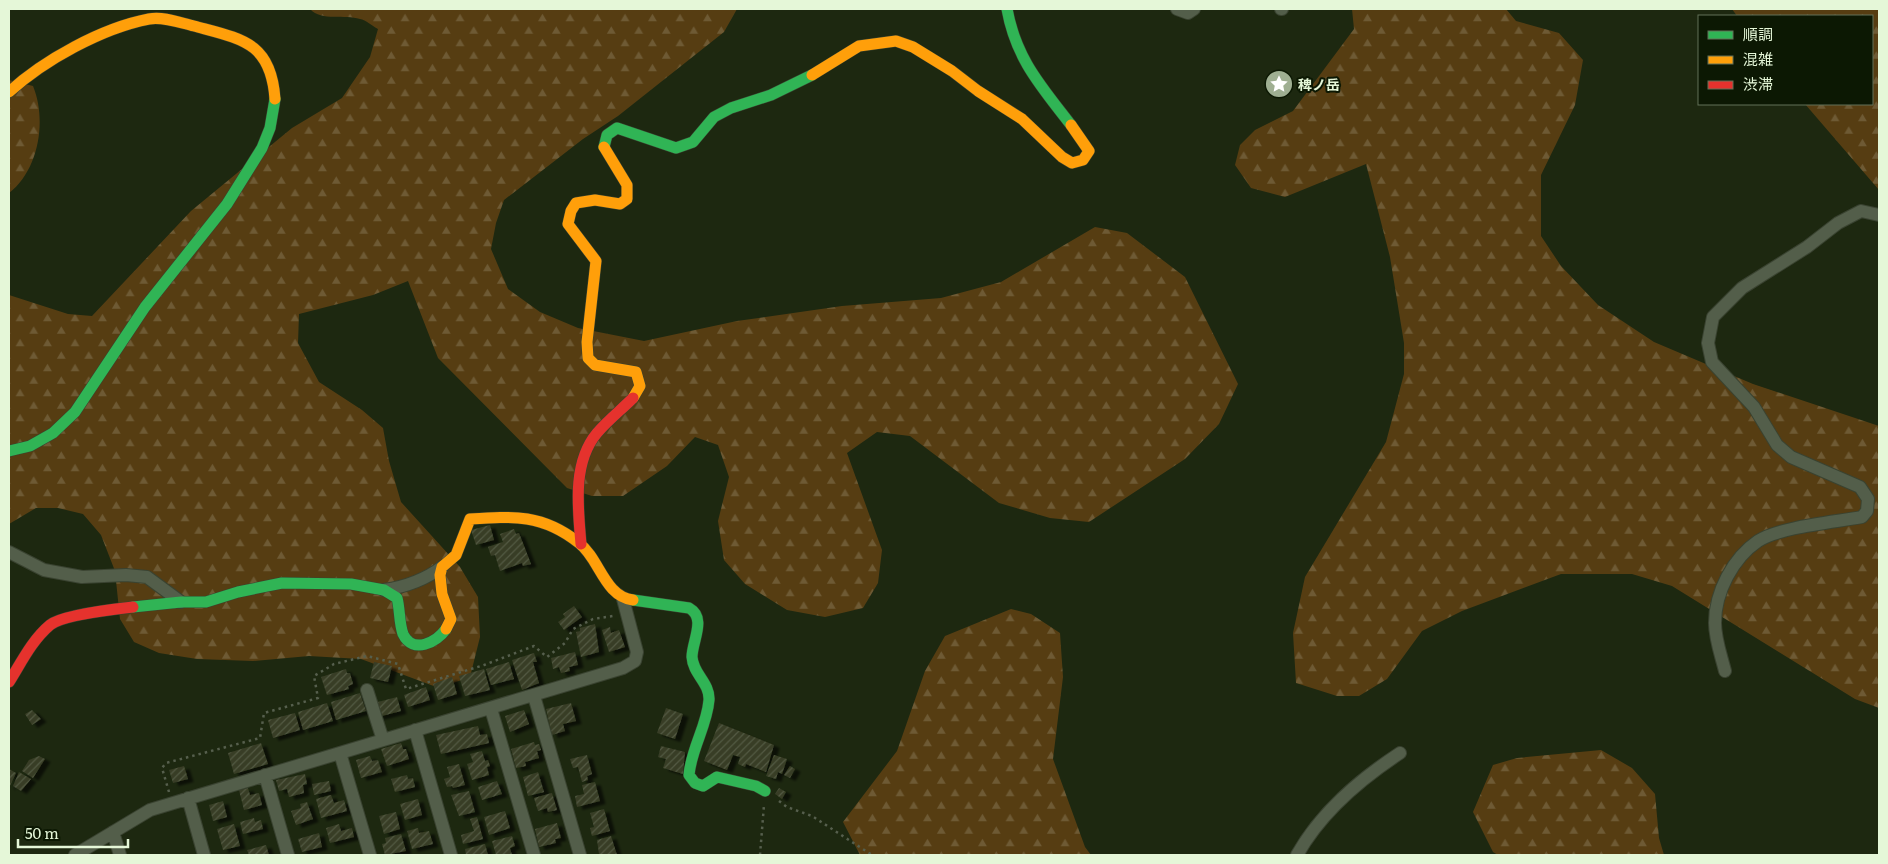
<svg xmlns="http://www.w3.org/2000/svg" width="1888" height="864" font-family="Literata,'Noto Sans JP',serif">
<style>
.forest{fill:url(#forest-firs)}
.building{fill:url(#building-hatch);filter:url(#shadow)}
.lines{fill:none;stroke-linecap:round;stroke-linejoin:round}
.street-casing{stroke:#3a4331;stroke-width:14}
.fast-casing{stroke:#3a4331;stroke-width:12}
.slow-casing{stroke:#3a4331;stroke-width:12}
.jam-casing{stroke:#3a4331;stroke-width:12}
.path{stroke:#565f4d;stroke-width:2.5;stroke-dasharray:2.5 4;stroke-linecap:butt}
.street{stroke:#535e4a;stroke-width:12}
.fast{stroke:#30b455;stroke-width:11}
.slow{stroke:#ff9f0a;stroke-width:11}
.jam{stroke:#e5322d;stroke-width:11}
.labels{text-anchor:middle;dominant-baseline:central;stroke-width:4;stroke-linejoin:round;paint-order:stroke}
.poi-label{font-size:14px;font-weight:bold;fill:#e5f7d8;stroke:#0c1803;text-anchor:start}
</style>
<defs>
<pattern id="forest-firs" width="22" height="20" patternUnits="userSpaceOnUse" patternTransform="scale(1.25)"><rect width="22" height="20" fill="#563d12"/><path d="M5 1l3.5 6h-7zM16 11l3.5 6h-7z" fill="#6e5a34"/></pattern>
<pattern id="building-hatch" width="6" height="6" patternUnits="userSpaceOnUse" patternTransform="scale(1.25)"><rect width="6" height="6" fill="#373d25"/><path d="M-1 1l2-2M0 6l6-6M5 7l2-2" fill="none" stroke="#545a44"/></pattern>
<filter id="shadow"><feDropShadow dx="5.5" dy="3" stdDeviation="1" flood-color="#0009"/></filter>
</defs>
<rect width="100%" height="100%" fill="#1d2810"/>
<path class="forest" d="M310,9h427l-13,23 -106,84 -35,23 -79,61 -8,23 -5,26 17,40 32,23 38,16 66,13 93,-20 105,-15 99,-8 60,-16 94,-55 32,6 58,44 53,107 -19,40 -34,35 -96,63 -39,-4 -51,-15 -89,-67 -33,-4 -30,21 35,97 -4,33 -15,25 -38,9 -38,-7 -42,-26 -21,-24 -6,-39 11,-44 -11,-32 -23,-8 -28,29 -44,30h-31l-25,-8 -129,-130 -30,-77 -35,14 -74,19 -1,29 21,39 43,28 21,18 6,33 12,41 59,65 18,30 2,40 -10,40 -31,11 -78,-29 -52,-3 -56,5 -56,-2 -38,-6 -25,-11 -14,-23 -5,-48 -14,-36 -18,-21 -25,-6h-22l-27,16v-229l59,19 24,2 99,-105 101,-83 50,-30 28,-41 8,-28c-6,-3 -12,-9 -18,-10 -15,-5 -38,3 -50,-10z
M1352,9h154l10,12 43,12 24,27 -8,45 -34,70v61l20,30 37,39 56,37 99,42 126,42v282l-24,-9 -183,-113 -40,-12h-71l-99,37 -40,20 -35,48 -28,17h-22l-41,-13 -3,-50 12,-56 81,-135 18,-68v-31l-14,-86 -24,-93 -81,33 -34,-9 -16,-23 5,-20 15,-15 38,-19 61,-82z
M1732,9h147v181l-74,-86h67v-88h-135z
M9,80l24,6c14,34 6,84 -24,107z
M1011,609l20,5 29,19 3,44 -10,82 32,88 6,8h-231l-17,-33 54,-71 28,-80 20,-35z
M1601,750l31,18 23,26 4,44 5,17h-166l-5,-3 -20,-40 20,-47 24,-7z"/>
<path class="building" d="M490,525l4,15 -18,5 -5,-15z
M514,529l2,5 3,-1 12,31 -8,2 -1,-3 -22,8 -5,-16 -4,1 -3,-9 15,-5 -3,-8z
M574,606l8,11 -18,13 -6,-8 7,-5 -2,-3z
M595,624l4,28 -18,5 -5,-25 4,-1v-3z
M610,627l1,6 8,-3 6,17 -16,5 -7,-22z
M575,652l3,13 -9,2 1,4 -9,2 -2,-6 -6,2 -2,-11z
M534,653l3,9h-4l6,21 -17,7 -10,-30z
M374,662l18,4 -4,16 -18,-4z
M509,662l5,17 -23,6 -5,-16z
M346,669l1,4h3l3,11 -5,2 1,3 -22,6 -6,-18z
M484,669l6,21 -25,6 -6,-20z
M452,677l5,17 -19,6 -5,-16z
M426,687l4,13 -22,7 -4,-12z
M360,693l6,18 -30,9 -5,-18z
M397,697l4,14 -23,6 -4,-14z
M327,703l6,18 -30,9 -5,-18z
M571,703l5,18 -13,3 2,7 -13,4 -6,-26z
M666,708l17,6 -8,25 -18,-6z
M32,710l9,9 -9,6 -7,-11z
M524,710l5,14 -19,8 -5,-16z
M295,713l5,17 -27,8 -5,-18z
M719,723l55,22 -8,27 -20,-8 -1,3 -7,-3 2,-7 -7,-2 -6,15 -23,-9z
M478,726l2,9 7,-1 2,9 -48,11 -5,-19z
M534,742l1,3 4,-1 2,6 -4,1 2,7 -14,4 1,4 -10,2 -5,-19z
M261,743l7,21 -34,10 -6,-21z
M401,743l2,6h3l3,10 -22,7 -6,-17z
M661,746l24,6 -2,22 -20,-6 3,-9 -8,-2z
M482,751l3,10 3,-1 2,6 -3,1 2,8 -17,5 -5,-16 6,-2 -3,-8z
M587,755l5,19 -5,2 1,4 -6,2 -4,-15 -5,1 -3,-9z
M774,755l13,4 -5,15 -4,-2 -2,7 -10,-3z
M39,756l6,3 -12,19 -11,-7 7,-11z
M370,756l2,5 6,-1 4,12 -21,6 -5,-18z
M459,764l6,21 -12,3 -1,-2 -5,1 -3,-8 6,-2 -3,-10z
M184,766l4,13 -15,4 -4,-13z
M790,766l5,3 -5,9 -6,-3z
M9,769l7,4 -7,15z
M19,772l12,7 -10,12 -8,-5z
M538,772l6,20 -16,4 -5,-19z
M305,774l2,10 -4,1 1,8 -15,4 -2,-8 -8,2 -3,-11z
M407,775l1,4 5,-1 2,9 -20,5 -4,-13z
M329,781l2,10 -17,4 -2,-11z
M497,781l5,13 -20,6 -4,-13z
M595,782l5,19 -23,6 -2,-11 9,-2 -2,-9z
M248,788l2,7 9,-2 3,12 -18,5 -5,-20z
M779,788l7,4 -4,7 -7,-5z
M469,791l6,21 -16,4 -8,-21z
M552,793l5,17 -9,2 -1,-4 -9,3 -4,-13z
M331,795l3,8 10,-3 3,11 -26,7 -5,-19z
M418,799l4,16 -17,5 -5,-16z
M223,801l4,16 -14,4 -4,-16z
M307,802l6,17 -17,6 -5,-14 10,-3 -1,-4z
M604,809l6,22 -18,5 -2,-8 4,-1 -4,-14z
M505,811l5,17 -21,7 -5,-18z
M396,812l4,17 -16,5 -5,-18z
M477,817l6,22 -20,5 -2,-9 13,-4 -4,-12z
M254,818l1,4 6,-2 2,9 -20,5 -3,-12z
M557,823l4,15 -6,1 1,4 -17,4 -4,-18z
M234,824l6,22 -17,4 -6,-21z
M339,824l2,7 11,-3 2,9 -24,6 -4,-15z
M418,828l1,5 10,-2 4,13 -21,5 -5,-18z
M319,833l3,14 -20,5 -4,-13z
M401,834l5,17 -21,4 -3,-11 4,-1 -1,-5z
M512,836l3,10 -5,2 2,7h-16l-4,-14z
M611,836l6,19 -18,-1 -2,-14z
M485,844l3,11h-22l-1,-6z
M266,845l3,10h-20l-2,-5z"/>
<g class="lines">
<defs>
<path id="street" d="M1177,9l11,4 6,-4
M1281,9h1
M9,552l35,18 38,7 44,-2 21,2 34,25
M384,590c20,-3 42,-11 58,-23
M1725,671c-4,-16 -10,-32 -10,-48 0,-31 18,-65 43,-82 21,-14 78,-19 104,-24l5,-6 1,-12 -8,-12 -69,-30 -14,-12 -23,-38 -42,-45 -4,-19 5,-26 29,-29 65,-41 31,-24 23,-12 18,4
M367,690l16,50
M534,696l46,159
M491,709l43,146
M415,730l36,125
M340,753l30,102
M265,775l23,80
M188,798l16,57
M113,832l7,23
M75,855l75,-45 473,-142 12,-7 2,-9 -14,-53
M1297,855c24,-43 62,-75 103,-102"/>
<path id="fast" d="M1007,9c9,50 34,77 64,116
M604,147l3,-12 10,-7 59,20 17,-6 21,-25 17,-9 40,-13 41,-20
M9,451l21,-5 23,-13 22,-21 70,-105 82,-103 35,-56 8,-20 5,-29
M633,600l56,8c18,10 3,33 3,49 1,17 18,26 17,43 -2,26 -18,49 -20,75l6,8 8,3 14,-9 39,9 9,5
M133,607l48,-5h25l32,-10 44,-9 69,1 33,6 13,8c3,11 2,25 6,36 10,21 34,8 43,-5"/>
<path id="slow" d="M812,75l47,-29 37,-5 17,6 39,24 26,20 44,28 40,38 10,6 11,-3 6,-9 -18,-26
M9,92c35,-32 93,-64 140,-73 14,-3 32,4 45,7 48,13 77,16 81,73
M604,147l23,38v14l-7,5 -25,-4 -19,3 -5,8 -3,13 28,37 -9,81 1,16 7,7 41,7 4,14 -7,12
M446,629l5,-10 -9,-25 -2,-19 2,-8 14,-12 14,-36c43,-3 73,-5 109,24 21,16 25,53 54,57"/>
<path id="jam" d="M581,544c-3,-36 -9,-81 16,-111 11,-13 24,-23 36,-35
M9,682c12,-19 23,-42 41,-57 12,-10 65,-16 83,-18"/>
</defs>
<use href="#street" class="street-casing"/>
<use href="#fast" class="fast-casing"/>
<use href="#slow" class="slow-casing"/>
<use href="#jam" class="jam-casing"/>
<path class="path" d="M169,792l-7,-24 4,-5 94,-25 4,-25 54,-15 -4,-22 20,-12 33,-8 31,8 8,25 78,-24 50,-19 13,11 18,-14 8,-14 20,-10 20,-3
M779,801l8,6 25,9 60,39
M760,855l4,-50"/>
<use href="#street" class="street"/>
<use href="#fast" class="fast"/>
<use href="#slow" class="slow"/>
<use href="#jam" class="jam"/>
</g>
<defs>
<symbol id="sight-disc" viewBox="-11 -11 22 22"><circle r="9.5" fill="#9faf92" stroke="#0c1803"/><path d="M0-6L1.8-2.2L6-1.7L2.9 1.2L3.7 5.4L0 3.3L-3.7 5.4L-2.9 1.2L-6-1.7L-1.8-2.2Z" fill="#fff"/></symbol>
</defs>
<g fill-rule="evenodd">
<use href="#sight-disc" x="1263" y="68" width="32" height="32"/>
</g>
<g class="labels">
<g class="poi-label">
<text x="1298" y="84">稗ノ岳</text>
</g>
</g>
<rect width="1888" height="864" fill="none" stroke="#e5f7d8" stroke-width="20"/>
<rect x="1698" y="15" width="175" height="90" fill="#0c1803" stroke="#637158"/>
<rect x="1708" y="31" width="25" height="8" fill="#30b455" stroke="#637158"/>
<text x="1743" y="40" font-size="15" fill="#e5f7d8">順調</text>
<rect x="1708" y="56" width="25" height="8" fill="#ff9f0a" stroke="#637158"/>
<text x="1743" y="65" font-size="15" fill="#e5f7d8">混雑</text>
<rect x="1708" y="81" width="25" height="8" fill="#e5322d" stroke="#637158"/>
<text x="1743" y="90" font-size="15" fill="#e5f7d8">渋滞</text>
<path d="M18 839v8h110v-8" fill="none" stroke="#e5f7d8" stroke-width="2.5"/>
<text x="25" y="839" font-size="15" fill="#e5f7d8" stroke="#0c1803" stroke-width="4" paint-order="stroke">50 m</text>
</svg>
